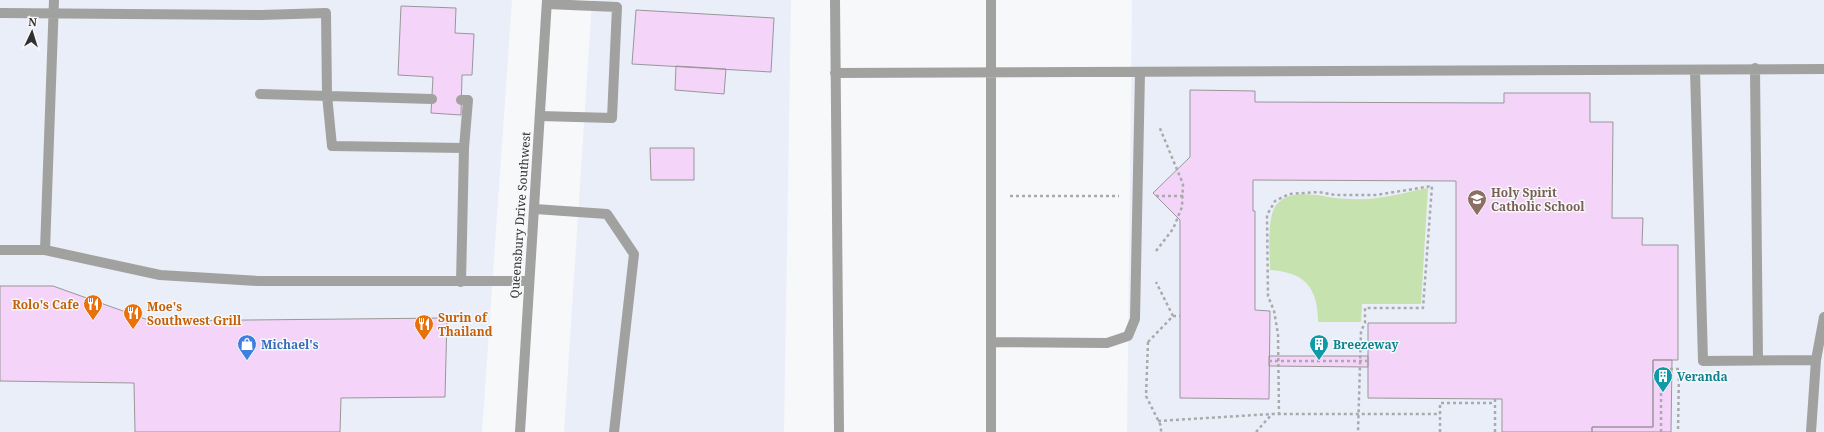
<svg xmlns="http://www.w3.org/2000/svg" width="1824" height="432" font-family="'Noto Serif',serif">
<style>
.built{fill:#eaeef8}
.green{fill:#c5e2af}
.building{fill:#f4d4f9;stroke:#999799}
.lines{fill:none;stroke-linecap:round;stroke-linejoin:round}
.path{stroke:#aaaaac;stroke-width:2.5;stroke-dasharray:3 3;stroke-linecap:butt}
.service{stroke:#a1a1a0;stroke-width:10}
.minor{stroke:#a1a1a0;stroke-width:10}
.labels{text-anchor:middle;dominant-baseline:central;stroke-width:3;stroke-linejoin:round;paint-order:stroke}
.education-label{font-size:12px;font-weight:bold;fill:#785e54;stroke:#f7f8fa;text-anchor:start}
.street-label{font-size:12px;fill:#313132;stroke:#f7f8fa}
.food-label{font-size:12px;font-weight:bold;fill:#c56008;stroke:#f7f8fa;text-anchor:start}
.shop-label{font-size:12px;font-weight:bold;fill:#366cbe;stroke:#f7f8fa;text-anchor:start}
.culture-label{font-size:12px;font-weight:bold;fill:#0d838f;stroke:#f7f8fa;text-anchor:start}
</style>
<rect width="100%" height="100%" fill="#f7f8fa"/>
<path class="built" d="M0,0h512l-30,432h-482z
M592,0h199l-7,432h-220z
M1132,0h692v432h-697z"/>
<path class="green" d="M1428,188l-7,116h-59l-1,18h-43c0,-34 -13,-50 -48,-52 0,-15 -4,-54 7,-66 13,-15 40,-9 58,-6 13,1 29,2 42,0 17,-2 34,-7 51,-10z"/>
<path class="building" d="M401,6l55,2 -1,25 19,1 -2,41h-10l-1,40 -30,-2 2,-36 -35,-2z
M636,10l138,8 -3,54 -139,-8z
M676,66l50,3 -2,25 -49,-4z
M1190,90l65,1v11l249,1v-10h86v29h23l-1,96h31l-1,27h36v115h-25v67h-61v5h-90v-33l-134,-1v-75h88v-142l-203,-1v31h2v99l15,1 -1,88 -89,-1v-178l-27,-27 37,-36z
M650,148h44v32h-43z
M0,286h53l98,35 296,-3 -2,79 -104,1 -1,34h-205l-1,-49 -134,-2z
M1269,356h99v11l-99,-1z
M1653,360h19l-1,72h-79v-5h61z"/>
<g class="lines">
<path class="path" d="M1010,196h109
M1156,196h27
M1156,251l17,-22 9,-22 1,-23 -24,-58
M1173,316h7
M1148,342l-2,54 15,30v6
M1148,342l25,-26 -17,-34
M1269,361h99
M1495,399v33
M1279,415l-1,-81 -4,-23 -6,-15 -1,-81 8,-14 14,-7 30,-2 16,3h41l56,-9 -9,122h-58v15l-4,8 -3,101
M1158,421l114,-7h168
M1256,432l16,-18
M1440,432v-29h55
M1661,432v-63h18l-1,63"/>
<path class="service" d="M835,0l4,432
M991,0v432
M0,13l261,2 65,-2 1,82 5,51 132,2 -3,134
M1755,68l3,292
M1695,70l8,291 113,-1
M835,73l989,-4
M260,94l172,5
M461,100h7l-4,48
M540,116l72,2 5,-111 -70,-3
M535,209l72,5 27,40 -20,178
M0,250h45l115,25 98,6h271
M45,250l9,-250
M991,342l116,1 21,-7 7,-17 5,-247
M1811,432l5,-72 8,-43"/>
<path class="minor" d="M520,432l27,-432"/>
</g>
<defs>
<symbol id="school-pin" viewBox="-11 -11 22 30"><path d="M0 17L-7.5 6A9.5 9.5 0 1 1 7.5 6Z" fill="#8d6e63" stroke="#f7f8fa"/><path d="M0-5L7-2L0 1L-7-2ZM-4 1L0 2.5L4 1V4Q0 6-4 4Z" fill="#fff"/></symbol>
<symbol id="restaurant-pin" viewBox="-11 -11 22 30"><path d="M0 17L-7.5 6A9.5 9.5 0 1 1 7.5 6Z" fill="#e8710a" stroke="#f7f8fa"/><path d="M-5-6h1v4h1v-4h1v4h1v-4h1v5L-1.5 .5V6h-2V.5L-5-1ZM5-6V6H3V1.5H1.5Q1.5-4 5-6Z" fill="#fff"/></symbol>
<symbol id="shop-pin" viewBox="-11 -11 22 30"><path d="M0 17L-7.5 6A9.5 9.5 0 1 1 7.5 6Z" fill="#3f7fe0" stroke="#f7f8fa"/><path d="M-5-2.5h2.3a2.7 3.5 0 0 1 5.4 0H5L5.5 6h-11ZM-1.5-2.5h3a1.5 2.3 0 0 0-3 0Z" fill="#fff"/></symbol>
<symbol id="building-pin" viewBox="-11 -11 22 30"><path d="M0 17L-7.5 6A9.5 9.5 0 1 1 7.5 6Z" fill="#0f9aa8" stroke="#f7f8fa"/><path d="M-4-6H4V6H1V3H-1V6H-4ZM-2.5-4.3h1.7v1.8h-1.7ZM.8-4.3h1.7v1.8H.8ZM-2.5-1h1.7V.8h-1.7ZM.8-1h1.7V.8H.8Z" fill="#fff"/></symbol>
</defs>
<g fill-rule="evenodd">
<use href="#school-pin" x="1466" y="188" width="22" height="30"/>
<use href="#restaurant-pin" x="82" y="293" width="22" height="30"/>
<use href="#restaurant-pin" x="122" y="302" width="22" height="30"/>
<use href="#restaurant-pin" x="413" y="313" width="22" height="30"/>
<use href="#shop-pin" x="236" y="333" width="22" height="30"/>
<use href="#building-pin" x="1308" y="333" width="22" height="30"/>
<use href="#building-pin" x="1652" y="365" width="22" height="30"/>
</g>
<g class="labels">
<g class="education-label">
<text x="1491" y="192">Holy Spirit<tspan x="1491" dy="14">Catholic School</tspan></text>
</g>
<g class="street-label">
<text transform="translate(520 215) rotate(-86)">Queensbury Drive Southwest</text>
</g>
<g class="food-label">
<text x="79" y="304" text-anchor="end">Rolo's Cafe</text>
<text x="147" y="306">Moe's<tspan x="147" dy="14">Southwest Grill</tspan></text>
<text x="438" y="317">Surin of<tspan x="438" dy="14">Thailand</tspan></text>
</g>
<g class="shop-label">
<text x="261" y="344">Michael's</text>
</g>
<g class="culture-label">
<text x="1333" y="344">Breezeway</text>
<text x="1677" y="376">Veranda</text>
</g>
</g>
<g transform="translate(32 32) rotate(4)" stroke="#f7f8fa" stroke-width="3" paint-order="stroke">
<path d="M0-3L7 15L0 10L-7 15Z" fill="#313132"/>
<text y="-6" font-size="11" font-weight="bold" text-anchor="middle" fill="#313132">N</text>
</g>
</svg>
